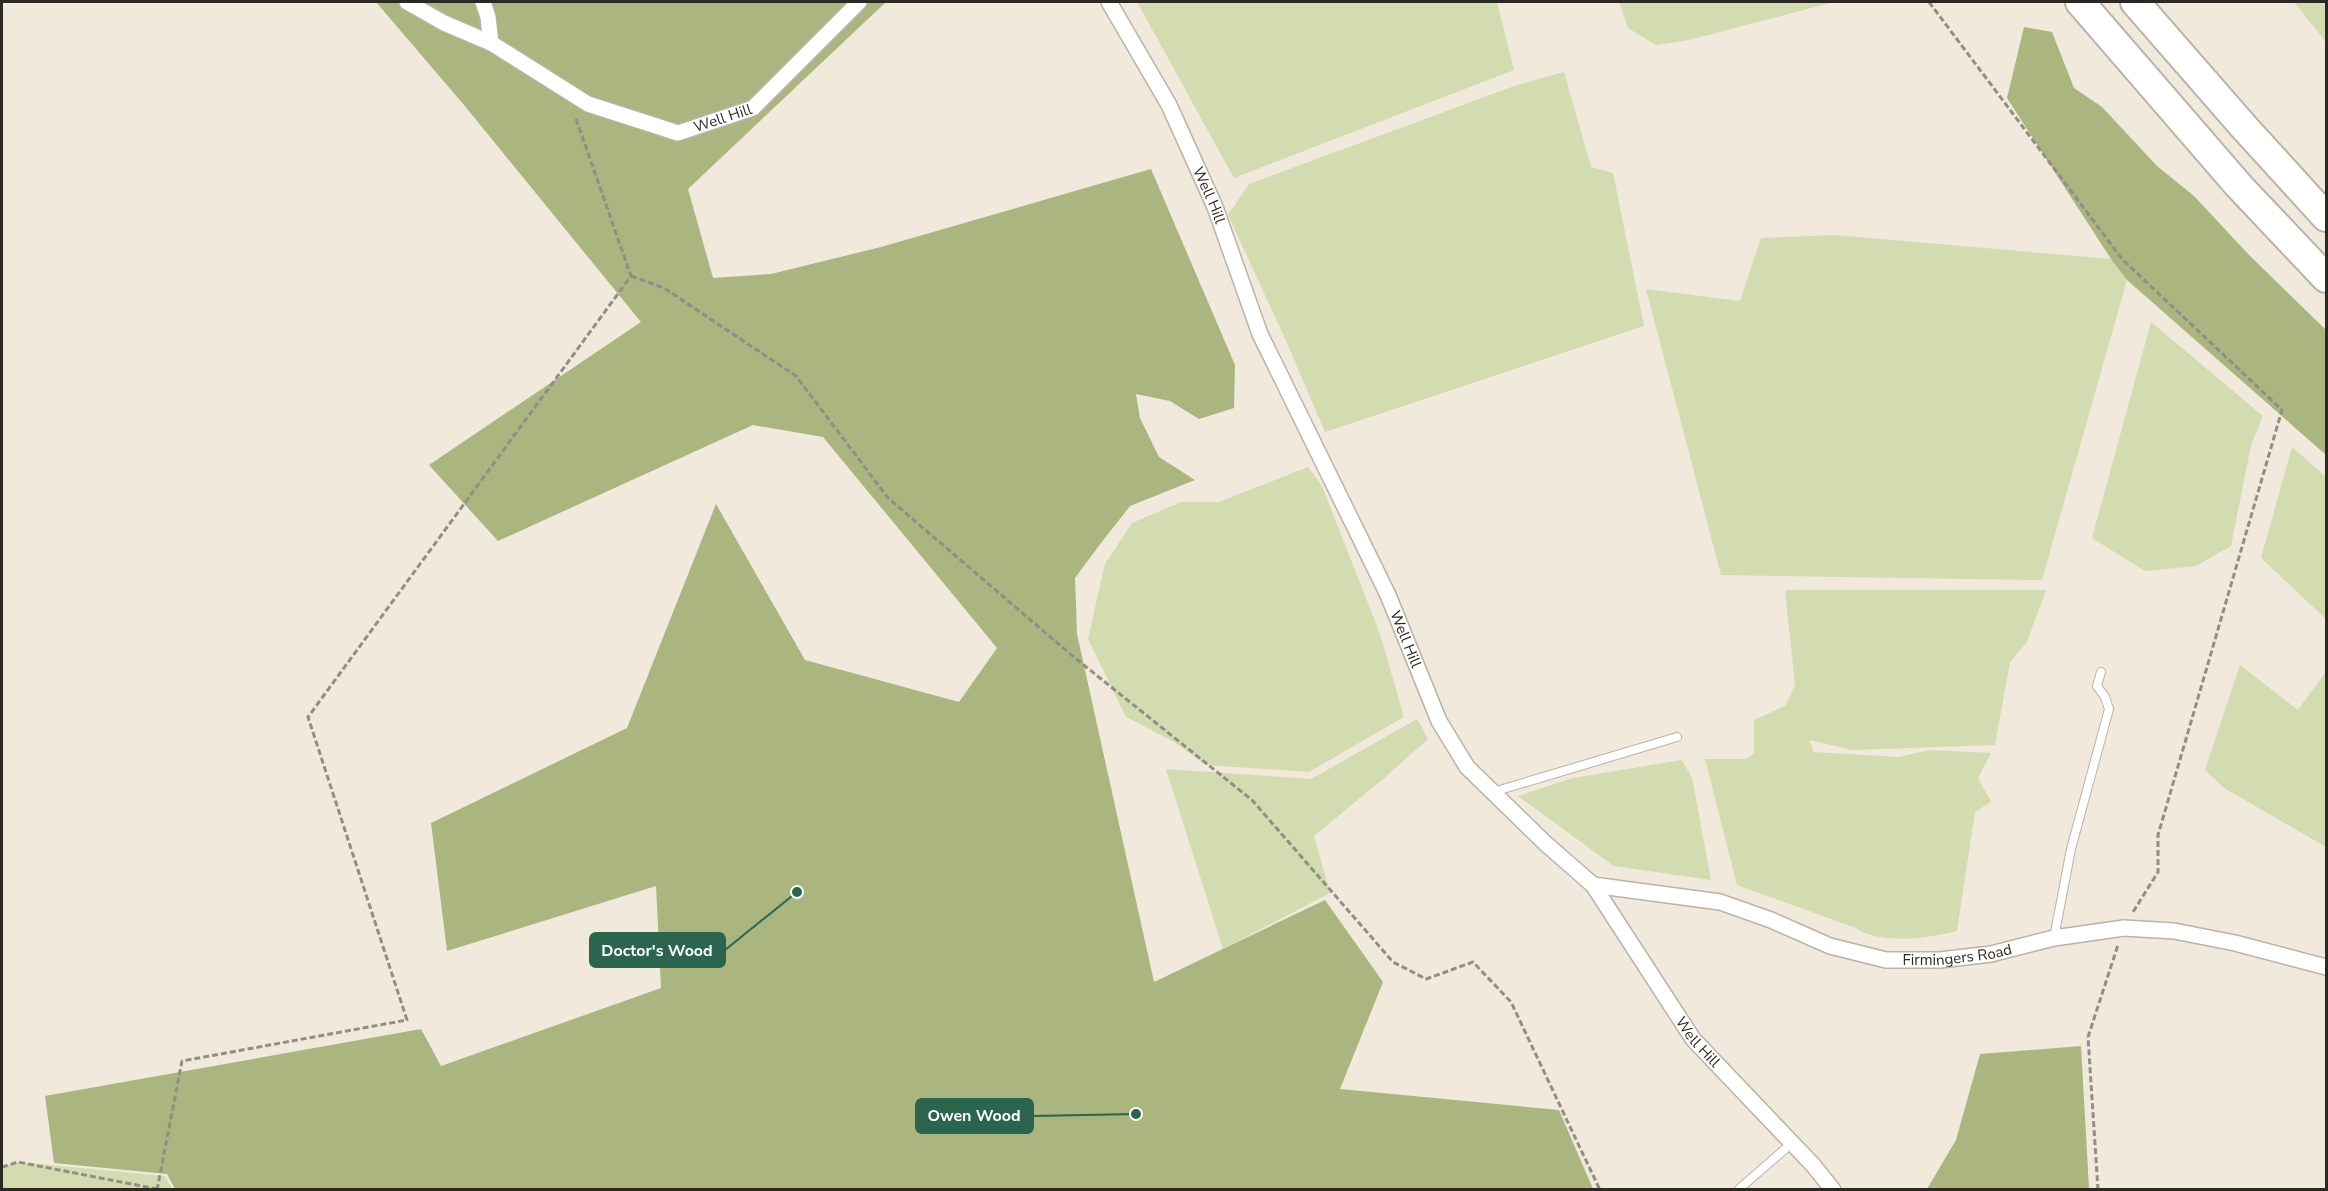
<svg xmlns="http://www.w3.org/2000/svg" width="2328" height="1191" font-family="'Nunito Sans',sans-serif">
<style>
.green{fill:#d2dcb0}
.forest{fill:#aab580}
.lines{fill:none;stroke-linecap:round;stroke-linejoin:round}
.service-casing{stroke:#bab3a6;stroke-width:10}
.minor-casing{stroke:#bab3a6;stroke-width:18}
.motorway-casing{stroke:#bab3a6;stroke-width:32}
.path{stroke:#938e84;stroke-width:3;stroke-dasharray:6 3;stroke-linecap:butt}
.service{stroke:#fff;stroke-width:8}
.minor{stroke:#fff;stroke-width:15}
.motorway{stroke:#fff;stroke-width:28}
.labels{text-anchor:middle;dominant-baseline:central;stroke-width:5;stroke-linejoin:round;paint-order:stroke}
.street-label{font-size:15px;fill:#2c2924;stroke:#fff}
.leader{fill:none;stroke:#2b654e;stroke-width:2}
.callout-dot{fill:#2b654e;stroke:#fff;stroke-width:2}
.callout{fill:#2b654e;stroke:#2b654e;stroke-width:2}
.callout-label{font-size:16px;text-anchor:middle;font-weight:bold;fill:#fff}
</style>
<rect width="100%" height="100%" fill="#f1e9db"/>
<path class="green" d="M1137,2h360l17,68 -280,108z
M1619,2h215l-145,38 -33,5 -28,-17z
M2294,2h32v40z
M1564,72l27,95 22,6 31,153 -319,106 -38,-89 -59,-128 21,-31 268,-99z
M1835,235l276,24 16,21 -85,300 -321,-5 -75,-286 94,12 21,-63z
M2151,322l112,94 -12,29 -20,101 -35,20 -51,5 -53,-33z
M2292,447l34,30v142l-65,-61z
M1308,467l14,19 58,148 24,83 -95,55 -103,-7 -32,-23 -48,-25 -38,-78 17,-75 27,-41 49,-21h38z
M1785,590h261l-19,52 -17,20 -15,83 -143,5 -43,-10 5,12 84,5 32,-7 61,3 -13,25 13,24 -16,10 -18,119c-26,7 -78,14 -101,-3l-119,-43 -32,-126h41l8,-5v-34l31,-14 10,-21z
M2240,665l58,45 28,-39v176l-102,-59 -19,-18z
M1417,719l11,20 -45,40 -69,57 16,57 -107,56 -57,-180 145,10z
M1682,760l10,18 19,102 -97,-14 -96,-70 55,-18z
M18,1162l147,14 7,13h-170v-22z"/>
<path class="forest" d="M376,2h510l-198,187 25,89 58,-4 110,-27 270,-78 84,196 -1,43 -35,11 -29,-18 -34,-7 4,24 19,39 36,23 -65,26 -29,37 -26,35 2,56 77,348 171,-82 58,82 -43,107 219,21 34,79h-1418l-8,-15 -113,-11 -9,-67 376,-67 20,37 220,-78 -5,-102 -209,65 -16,-128 196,-95 89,-224 89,156 154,42 38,-54 -174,-211 -70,-12 -255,116 -69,-76 212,-143 -177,-217z
M2024,27l28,5 22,56 28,19 55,59 37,30 56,60 76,74v125l-199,-175 -16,-21 -104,-161z
M2081,1046l8,143h-162l29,-49 24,-86z"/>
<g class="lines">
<defs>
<path id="service" d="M1493,792l184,-55
M2054,938l17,-89 38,-140 -4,-12 -8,-11 4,-14
M1739,1189l53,-46"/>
<g id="minor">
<path id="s1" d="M407,2l37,21 47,20 97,61 90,29 75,-25 106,-106"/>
<path d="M483,2l5,15 3,26"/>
<path id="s2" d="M1109,2l60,103 46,102 45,127 128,261 51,126 28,46 78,76 48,42 100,154 120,126 20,25"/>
<path id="s3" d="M1593,885l127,17 51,18 59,26 56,14h54l51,-6 63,-16 70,-10 50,3 61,12 91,24"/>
</g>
<path id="motorway" d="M2080,2l159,184 87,92
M2135,2l109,125 82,90"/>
</defs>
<use href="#service" class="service-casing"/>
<use href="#minor" class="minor-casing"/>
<use href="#motorway" class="motorway-casing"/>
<path class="path" d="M1929,2l193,257 160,151 -124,425v37l-25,40
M631,276l33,12 132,88 92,122 187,160 177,142 141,162 33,17 47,-17 38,40 89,188
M2,1167l16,-5 139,27
M157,1190l25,-129 225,-41 -99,-303 323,-441 -56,-160
M2098,1190l-10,-153 30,-92"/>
<use href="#service" class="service"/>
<use href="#minor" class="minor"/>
<use href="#motorway" class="motorway"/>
</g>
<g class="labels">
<g class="street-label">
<text stroke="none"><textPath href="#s1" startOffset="350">Well Hill</textPath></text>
<text stroke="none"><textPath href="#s2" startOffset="218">Well Hill</textPath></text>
<text stroke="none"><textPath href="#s2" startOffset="704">Well Hill</textPath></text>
<text stroke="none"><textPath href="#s3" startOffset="376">Firmingers Road</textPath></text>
<text stroke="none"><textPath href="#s2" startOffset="1208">Well Hill</textPath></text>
</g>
</g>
<path class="leader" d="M797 892L725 950M1136 1114L1033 1116"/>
<g class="callout-dot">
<circle cx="797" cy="892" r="6"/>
<circle cx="1136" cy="1114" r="6"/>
</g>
<g class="callout">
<rect x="590" y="933" width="135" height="34" rx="6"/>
<rect x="916" y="1099" width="117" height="34" rx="6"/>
</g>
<g class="callout-label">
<text x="657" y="956">Doctor's Wood</text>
<text x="974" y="1121">Owen Wood</text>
</g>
<rect width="2328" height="1191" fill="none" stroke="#2c2924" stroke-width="6"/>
</svg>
